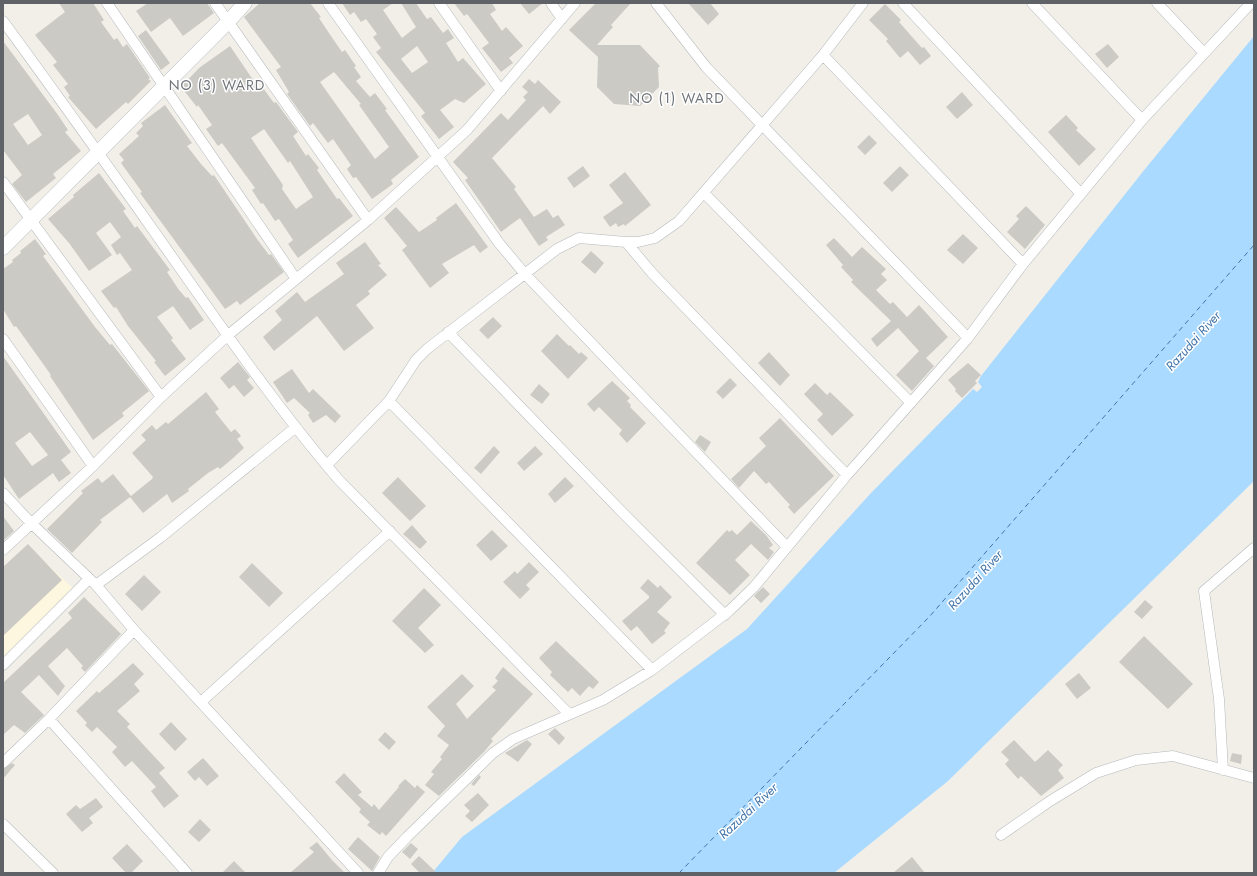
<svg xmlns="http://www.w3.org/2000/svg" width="1257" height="876" font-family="Jost,sans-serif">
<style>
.commercial{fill:#fef7e0}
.water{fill:#aadaff}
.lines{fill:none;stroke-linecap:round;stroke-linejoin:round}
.ferry{stroke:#4174aa;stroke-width:1;stroke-dasharray:5 4;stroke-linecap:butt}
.building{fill:#cccac5;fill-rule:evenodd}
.street-casing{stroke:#b5b8bc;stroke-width:11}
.secondary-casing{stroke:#b6babf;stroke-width:15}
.street{stroke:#fff;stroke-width:10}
.secondary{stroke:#fff;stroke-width:14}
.labels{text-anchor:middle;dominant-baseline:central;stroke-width:3;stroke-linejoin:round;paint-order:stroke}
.water-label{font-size:13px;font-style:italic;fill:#4174aa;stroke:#fff}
.quarter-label{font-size:14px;letter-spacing:1px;fill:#70757a;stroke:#fff}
</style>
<rect width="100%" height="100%" fill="#f1efe8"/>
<path class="commercial" d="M28,546l48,45 -73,68v-89z"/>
<path class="water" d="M1254,36v445l-306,300 -114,92h-402l30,-36 285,-208 124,-136 102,-104 4,3 5,-5 -4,-5 3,-6 164,-207z"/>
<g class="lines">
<path class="ferry" d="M679,873l251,-257 324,-371"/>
</g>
<path class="building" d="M59,3h34l11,17 -3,2 13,18 3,-2 6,9 4,-3 23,34 -2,1 3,2 -23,23 -2,-2 -30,27 -28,-32 2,-1 -6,-9 4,-3 -15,-19 4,-3 -22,-27 30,-23z
M148,3h59l7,10 -31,23 -13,-18 -19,14 -15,-21z
M260,3h50l11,14 -2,1 12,18 11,16 3,-2 11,16 -2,1 7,10 -5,4 14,16 5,-4 12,16 -2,1 34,47 -28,23 2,4 -21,15 -16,-22 -3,1 -6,-9 4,-4 -18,-26 -5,4 -15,-20 -3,3 -23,-32 2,-2 -13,-22 5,-3 -37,-50zM334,72l27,32 -2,1 30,42 -14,12 -55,-77z
M342,3h51l-10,7 19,28 14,-11 -15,-24h15l11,16 4,-2 12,16 5,-4 6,9 -8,5 12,19 5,-4 23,26 -22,19 -9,-4 -15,11 14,17 -15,12 -18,-23 4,-3 -49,-61 5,-4 -8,-11 4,-3 -11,-15 -5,3 -7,-10 -4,3zM417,46l11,16 -16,11 -11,-14z
M454,3h38l4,7 -6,4 12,17 4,-4 17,19 -14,12 4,5 -12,9 -19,-24 7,-5 -22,-29 -3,2z
M520,3h23l-14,11z
M596,3h35l-20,22 2,2 -16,18h43l20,21 -2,2 1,19 -19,19 -26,-2 -17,-17 1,-30 -29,-27z
M688,3h22l9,11 -11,11z
M885,4l16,16 -2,2 23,26 2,-1 7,9 -11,9 -12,-14 -8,7 -14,-17 2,-2 -19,-19z
M146,30l24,33 -9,7 -23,-34z
M3,41l55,74 10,15 -3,2 16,19 -28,23 3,4 -30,24 -14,-18 10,-9 -19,-25zM28,114l14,21 -14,10 -15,-21z
M1108,44l11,13 -12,11 -12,-14z
M230,46l30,44 3,-2 11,15 2,-1 22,30 -5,4 13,20 2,-2 11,14 -2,2 20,29 2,-1 14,18 -55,42 -10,-14 5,-4 -14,-21 -4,2 -12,-18 -2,1 -9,-14 3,-2 -33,-45 -4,3 -12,-17 6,-4 -14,-20 -1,2 -16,-20 18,-19zM264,129l24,34 2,-2 23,36 -17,12 -14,-20 1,-4 -32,-47z
M529,79l6,5 3,-4 23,22 -11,12 -7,-8 -51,52 24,29 -2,2 20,28 13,-8 6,9 5,-3 7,10 -19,12 2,3 -9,6 -19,-28 -19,14 -36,-52 3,-2 -15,-16 48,-49 7,7 18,-20 -3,-3 5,-5 -6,-5z
M962,92l11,13 -16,14 -11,-12z
M165,105l27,38 -5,3 14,18 11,12 2,-1 43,64 12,16 2,-1 13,18 -44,33 -3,-4 -12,8 -72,-98 -13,-18 2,-1 -21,-29 3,-3 -5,-6 20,-18 -3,-3 7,-7 -2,-3z
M1066,115l12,13 -2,2 20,19 -17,17 -31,-34z
M869,135l8,8 -12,12 -8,-8z
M583,166l7,10 -16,12 -7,-10z
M900,166l9,9 -17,17 -9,-9z
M625,172l26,33 -26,21 -1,-2 -6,3 -2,-4 -6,4 -7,-10 20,-14 -14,-18z
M99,173l27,36 -3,2 12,17 2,-2 33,44 -3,2 12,18 7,8 2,-1 16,23 -14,10 -17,-24 -16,11 16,21 -2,2 15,19 -21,17 -11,-14 2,-1 -28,-35 -12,-19 -2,1 -13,-17 31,-21 -12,-17 -3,2 -6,-10 10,-8 -11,-15 -14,11 16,22 -23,16 -20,-28 -21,-24 26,-22 -1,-2z
M456,203l32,44 -8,6 -6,-8 -32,19 7,9 -19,15 -28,-38 5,-4 -23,-28 12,-11 23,25 18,-12 -1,-2z
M1026,206l19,19 -20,24 -18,-17 12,-13 -3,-3z
M963,234l15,14 -15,16 -16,-14z
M834,238l18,19 10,-10 24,22 -5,5 6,6 -11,10 14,14 3,-2 14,15 12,-12 29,32 -22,21 8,8 -22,25 -16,-16 23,-24 -21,-23 -21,19 -6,-8 20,-18 -40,-39 2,-2 -12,-13 2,-2 -17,-20z
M35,239l11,15 -3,2 52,71 15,18 2,-1 37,47 -27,22 2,3 -31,24 -43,-64 1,-1 -35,-49 -2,1 -11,-18v-40l10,-7 -1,-2 9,-7 -1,-2z
M365,242l16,22 -3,1 9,10 -19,16 2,3 -14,11 18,23 -30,23 -27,-35 -43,35 -11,-14 19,-17 -7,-9 22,-19 8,10 39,-28 -8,-11z
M591,251l13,12 -9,11 -14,-12z
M493,317l9,9 -14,13 -9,-9z
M557,334l12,12 1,-1 9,9 2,-2 7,6 -20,21 -27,-28z
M769,352l21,23 -10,11 -22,-23z
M3,356l68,96 -10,8 10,13 -12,9 -6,-9 -34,26 -16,-24zM30,432l18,23 -16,11 -17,-23z
M238,362l12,15 -3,3 7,8 -10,9 -10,-12 -5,4 -9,-11z
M968,363l13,12 -6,6 2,2 -15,15 -7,-7 1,-2 -8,-9z
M292,369l17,24 4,-4 28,27 -6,7 -9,-8 -13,8 -5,-8 2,-2 -16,-15 -7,5 -14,-21z
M730,378l7,7 -14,14 -7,-7z
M612,381l18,17 -3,3 4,4 -1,2 16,16 -19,20 -8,-9 3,-4 -23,-23 -5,5 -7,-8z
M815,383l12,12 3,-3 24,23 -22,21 -15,-16 6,-6 -19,-20z
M539,384l11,10 -8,10 -12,-9z
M206,392l13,17 -4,3 16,20 4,-3 6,7 -4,3 7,9 -12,11 -12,10 -2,-2 -10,6 -20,16 1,2 -17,12 -5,-9 -24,19 -13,-16 -30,23 2,2 -30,31 -25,-24 36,-36 -2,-2 17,-13 4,5 11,-9 18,22 21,-17 1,-2 -21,-24 14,-13 -5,-5 11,-10 4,5 10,-8 2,2z
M780,418l54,58 -40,38 -6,-7 2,-2 -21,-23 -3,2 -12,-13 -15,17 -8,-9 35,-33 -7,-8z
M700,435l11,7 -6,10 -10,-10z
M494,446l6,6 -19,22 -7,-6z
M535,446l8,8 -19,17 -7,-8z
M398,477l28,29 -16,15 -28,-28z
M565,477l9,9 -19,17 -7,-9z
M3,516l11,15 -11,10z
M751,521l15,14 7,10 -4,3 5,4 -6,8 -17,-16 -16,16 15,15 -20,20 -34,-32 31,-33 2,2 3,-2 5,5z
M412,525l15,17 -7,7 -17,-15z
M492,530l16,16 -17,15 -15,-16z
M28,544l34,36 -59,56v-69z
M529,562l10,10 -13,13 4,4 -10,10 -17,-17 12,-11 2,3z
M252,563l31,30 -14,14 -30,-30z
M144,575l17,17 -19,19 -17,-17z
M648,579l10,9 2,-3 12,12 -15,15 13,11 -6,8 2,2 -14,11 -15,-18 -6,5 -9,-10 27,-23v-2l-9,-8z
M763,587l7,7 -9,9 -7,-7z
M424,588l17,17 -23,23 16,17 -9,8 -33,-32z
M84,597l37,37 -36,38 -4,-4 2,-2 -16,-18 -19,18 17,20 -7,10 -19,-21 -18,17 23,23 -19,18 -11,-8 -11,10v-52l69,-65 -4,-5z
M1145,600l8,7 -11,12 -8,-7z
M1144,636l49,48 -25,25 -49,-47z
M556,641l43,41 -6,7 -4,-3 -9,10 -8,-8 -4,4 -18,-17 2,-3 -13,-14z
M133,663l11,11 -10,10 6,7 -23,20 13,13 -3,3 38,41 -6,5 20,23 -15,12 -13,-17 5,-4 -24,-26 -7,6 -13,-15 5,-5 -20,-20 -5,5 -7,-7 2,-2 -11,-12 21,-20 2,2z
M503,667l30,27 -42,45 2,2 -9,11 -45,44 -14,-11 9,-11 -3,-2 11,-13 -2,-2 9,-12 -12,-9 8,-10 -18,-19 35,-33 12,12 -18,18 11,15 29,-29 -4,-3 6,-6 -3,-3z
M1079,673l12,15 -14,11 -12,-15z
M171,722l16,17 -12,12 -16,-17z
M555,728l10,10 -6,7 -11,-11z
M385,732l11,10 -7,8 -11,-10z
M527,740l5,4 -14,18 -13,-9z
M1014,740l21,22 13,-12 15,15 -5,5 6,8 -23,18 -20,-20 -3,3 -13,-15 4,-4 -8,-8z
M1232,753l10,2 -1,9 -11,-3z
M203,758l16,18 -12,10 -8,-9 -4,4 -8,-9z
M12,763l3,2 -12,14v-10z
M344,773l18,19 -4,3 14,12 2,-3 5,6 20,-23 -1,-1 7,-7 10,9 2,-3 8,7 -39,44 -4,-4 -2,3 -13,-10 3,-3 -11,-10 2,-3 -26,-27z
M479,775l2,2 -7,9 -3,-2z
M478,793l11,12 -17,17 -7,-6 5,-5 -6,-6z
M96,798l7,9 -14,11 4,5 -11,9 -16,-18 10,-9 4,4z
M200,819l11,11 -12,12 -11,-10z
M358,837l22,20 -8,14 -24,-22z
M317,842l15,18 13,13h-55l24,-21 -5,-4z
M411,843l7,6 -8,10 -8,-7z
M127,844l16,17 -12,12h-5l-14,-15z
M419,856l18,17h-17l-9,-9z
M912,857l13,16h-32z
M234,861l12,12h-24z"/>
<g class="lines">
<defs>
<path id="street" d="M107,3l189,276
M215,3l153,217
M328,3l171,240 25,30 263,274
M439,3l62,88
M551,3l11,16
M656,3l50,64 262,271
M903,3l178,191
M1032,3l110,117
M1157,3l47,50
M3,21c50,68 99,137 148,206 60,85 119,172 187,252l231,235
M823,55l200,209
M3,182l158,215
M704,193l207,210
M626,242l26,31 195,202
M448,332l173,179 104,104
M3,339l90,127
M389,401l263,269
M327,465l62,-64 27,-41 11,-11 130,-100 22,-11 47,4h12l17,-4 24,-17 144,-166 40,-52
M3,493l28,30 65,62 38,45 224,243
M3,550l90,-84 68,-69 66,-61 141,-116 99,-90 108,-127
M96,585l65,-48 135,-110
M3,665l85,-85
M201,702l189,-171
M49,719l138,154
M3,763l46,-44 85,-89
M1223,770l-4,-71 -15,-108 50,-43
M3,824l50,49
M1001,835l49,-34 46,-28 40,-13 37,-4 81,22
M378,873l10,-16 19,-20 86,-84 20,-14 90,-39 49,-30 77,-59 25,-24 93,-112 121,-137 55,-74 119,-144 109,-117"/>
<path id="secondary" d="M3,248l225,-226 17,-19"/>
</defs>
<use href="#street" class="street-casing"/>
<use href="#secondary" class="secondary-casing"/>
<use href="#street" class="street"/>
<use href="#secondary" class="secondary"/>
</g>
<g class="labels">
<g class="water-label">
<text transform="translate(1193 341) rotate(-48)">Razudai River</text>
<text transform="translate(975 580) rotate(-48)">Razudai River</text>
<text transform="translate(748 811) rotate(-43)">Razudai River</text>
</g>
<g class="quarter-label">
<text x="217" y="85">NO (3) WARD</text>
<text x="677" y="98">NO (1) WARD</text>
</g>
</g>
<rect width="1257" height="876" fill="none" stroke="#5f6368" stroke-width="8"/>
</svg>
